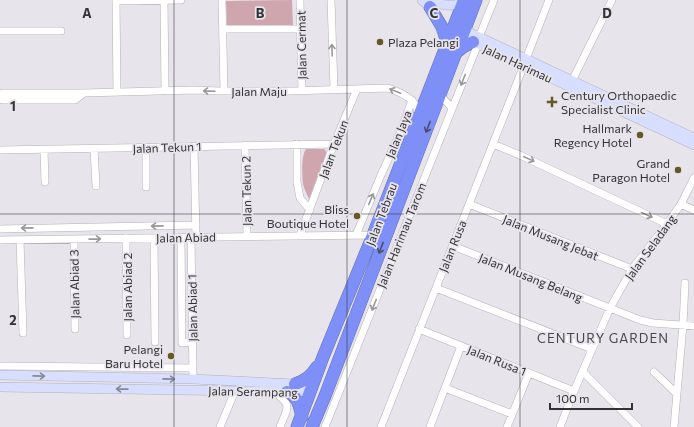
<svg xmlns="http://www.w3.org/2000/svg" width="694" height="427" font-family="Commissioner,sans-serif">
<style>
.green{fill:#d0a6ae}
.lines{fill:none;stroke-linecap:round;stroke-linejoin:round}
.street-casing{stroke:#b4b1b9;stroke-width:8}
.secondary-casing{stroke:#b4b1b9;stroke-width:10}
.highway-casing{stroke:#646fb3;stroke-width:13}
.street{stroke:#fff;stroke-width:7}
.secondary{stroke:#d8defd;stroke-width:9}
.highway{stroke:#7e90f7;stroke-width:12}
.oneway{stroke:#99989a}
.oneway2{stroke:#4a4e6f}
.oneway3{stroke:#868899}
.grid{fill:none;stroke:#333235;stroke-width:1;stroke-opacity:0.55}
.poi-dot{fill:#655825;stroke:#e7e4ec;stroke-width:1.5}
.labels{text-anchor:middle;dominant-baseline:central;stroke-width:3.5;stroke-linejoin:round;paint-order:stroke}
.poi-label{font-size:12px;fill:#333235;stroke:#e7e4ec;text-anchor:end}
.street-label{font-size:12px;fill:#333235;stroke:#e7e4ec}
.neighbourhood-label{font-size:13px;letter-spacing:1px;fill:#49464d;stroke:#e7e4ec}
.grid-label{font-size:13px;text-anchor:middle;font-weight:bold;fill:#333235;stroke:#e7e4ec;stroke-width:3.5;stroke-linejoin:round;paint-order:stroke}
</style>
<rect width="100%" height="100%" fill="#e7e4ec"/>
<path class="green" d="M292,0l1,25 -66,1 -1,-25z
M306,149h18l2,2v3l-17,45c-2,-5 -5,-10 -6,-15 -1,-9 -2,-28 3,-35z"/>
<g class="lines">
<defs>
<path id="street" d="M116,0l1,92
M164,0l1,91
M222,0l2,91
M300,0l1,56 1,34
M331,0l3,89
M116,1l65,-1
M223,29h77
M0,31h61
M479,37l15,-37
M526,59l23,-59
M572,81l40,-81
M0,94l3,-1h81l110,-3 25,1h70l99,-3c9,3 23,8 28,18 2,3 1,6 2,10
M440,95l12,13
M0,99l3,1h72l9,-7
M297,144v38l3,16 10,12
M493,144l29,12 145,68
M245,145l2,91
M194,146l2,91
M146,148v39
M94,149l2,37
M0,150l334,-6
M44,150l1,32
M469,204l163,65
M681,204l13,6
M0,229l196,-4
M300,235l34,-91 23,-55
M356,235l25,-60 20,-44 11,-31
M181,237l1,106 11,-1
M191,237l2,142
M126,238l1,97
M154,238l1,104
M74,239l1,90
M0,240l373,-5
M20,240l3,93
M453,246l187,74 13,3 41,3
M436,288l156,61
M419,329l155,62
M0,366l193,2
M583,372l55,55
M654,372l22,21
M445,388l67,26
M273,391c20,15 15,15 7,36
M220,427l15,-36
M325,427l153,-383
M381,427l143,-362
M430,427l31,-81
M507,427l22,-54
M560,427l14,-36 36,-83 22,-39 35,-45 14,-20 13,-26
M674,427l9,-102 2,-42"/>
<path id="secondary" d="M422,0l12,11
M431,0c10,6 20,7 31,3
M460,28l234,110
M468,39l226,106
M0,375l193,4 102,5c7,0 12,0 17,6l-7,2 -305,-5"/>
<path id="highway" d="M430,7l12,20 5,15
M457,52l6,-5 10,-5
M295,384c11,-4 15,-7 22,-17
M287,392c12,5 12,13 15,25
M297,427l26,-70 50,-122 91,-235
M312,427l13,-31 151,-396"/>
</defs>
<use href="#street" class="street-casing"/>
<use href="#secondary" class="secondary-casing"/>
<use href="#highway" class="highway-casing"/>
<use href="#street" class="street"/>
<use href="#secondary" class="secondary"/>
<use href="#highway" class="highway"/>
</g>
<defs><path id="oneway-shaft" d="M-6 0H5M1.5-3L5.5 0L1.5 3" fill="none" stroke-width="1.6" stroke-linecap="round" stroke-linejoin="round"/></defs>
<g class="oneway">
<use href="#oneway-shaft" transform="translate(332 50) rotate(-92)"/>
<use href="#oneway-shaft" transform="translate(463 80) rotate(112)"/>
<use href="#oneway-shaft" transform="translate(209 91) rotate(-178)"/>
<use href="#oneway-shaft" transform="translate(395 91) rotate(-158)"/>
<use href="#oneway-shaft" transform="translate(529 159) rotate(25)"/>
<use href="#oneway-shaft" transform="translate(371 199) rotate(-68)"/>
<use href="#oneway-shaft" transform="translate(647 215) rotate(25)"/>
<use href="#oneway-shaft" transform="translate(157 226) rotate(179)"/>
<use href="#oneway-shaft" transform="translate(27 228) rotate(179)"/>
<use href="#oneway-shaft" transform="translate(95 239) rotate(-1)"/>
<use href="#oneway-shaft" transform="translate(374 305) rotate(112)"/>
</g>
<g class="oneway2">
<use href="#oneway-shaft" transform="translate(428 127) rotate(111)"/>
<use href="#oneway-shaft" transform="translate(381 248) rotate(111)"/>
</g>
<g class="oneway3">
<use href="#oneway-shaft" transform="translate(39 376) rotate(1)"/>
<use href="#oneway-shaft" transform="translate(169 379) rotate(1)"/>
<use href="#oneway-shaft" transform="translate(122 389) rotate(-179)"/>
</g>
<path class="grid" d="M174,0v427M347,0v427M520,0v427M0,214h694"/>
<g class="poi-dot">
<circle cx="380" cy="42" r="4"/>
<path d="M550 96h4v4h4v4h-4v4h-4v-4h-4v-4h4z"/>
<circle cx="640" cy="135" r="4"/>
<circle cx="678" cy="170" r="4"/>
<circle cx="357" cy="216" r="4"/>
<circle cx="171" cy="356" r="4"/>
</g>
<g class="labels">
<g class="poi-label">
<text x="388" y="42" text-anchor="start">Plaza Pelangi</text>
<text x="561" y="95" text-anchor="start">Century Orthopaedic<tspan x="561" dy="14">Specialist Clinic</tspan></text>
<text x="632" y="128">Hallmark<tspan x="632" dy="14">Regency Hotel</tspan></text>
<text x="670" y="163">Grand<tspan x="670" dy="14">Paragon Hotel</tspan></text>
<text x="349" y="209">Bliss<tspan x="349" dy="14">Boutique Hotel</tspan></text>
<text x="163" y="349">Pelangi<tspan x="163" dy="14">Baru Hotel</tspan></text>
</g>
<g class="street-label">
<text transform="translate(301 45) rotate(-91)">Jalan Cermat</text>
<text transform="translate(518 63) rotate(25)">Jalan Harimau</text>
<text x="259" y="91">Jalan Maju</text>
<text transform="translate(398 134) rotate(-68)">Jalan Jaya</text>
<text transform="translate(167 147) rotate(-2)">Jalan Tekun 1</text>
<text transform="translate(333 149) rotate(-69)">Jalan Tekun</text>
<text transform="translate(246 191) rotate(-91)">Jalan Tekun 2</text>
<text transform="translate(381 214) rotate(-69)">Jalan Tebrau</text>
<text transform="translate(401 235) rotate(-68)">Jalan Harimau Tarom</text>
<text transform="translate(186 237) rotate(-1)">Jalan Abiad</text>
<text transform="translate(551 237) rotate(22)">Jalan Musang Jebat</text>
<text transform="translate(452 246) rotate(-68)">Jalan Rusa</text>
<text transform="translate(650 247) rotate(-54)">Jalan Seladang</text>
<text transform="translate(531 277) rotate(22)">Jalan Musang Belang</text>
<text transform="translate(74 284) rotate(-91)">Jalan Abiad 3</text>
<text transform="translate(127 287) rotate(-90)">Jalan Abiad 2</text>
<text transform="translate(192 308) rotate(-91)">Jalan Abiad 1</text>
<text transform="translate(497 360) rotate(22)">Jalan Rusa 1</text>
<text transform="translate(253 391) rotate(1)">Jalan Serampang</text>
</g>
<g class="neighbourhood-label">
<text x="603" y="338">CENTURY GARDEN</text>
</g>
</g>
<g class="grid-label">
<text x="87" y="18">A</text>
<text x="260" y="18">B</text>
<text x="434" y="18">C</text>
<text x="607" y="18">D</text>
<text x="13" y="111">1</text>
<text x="13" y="325">2</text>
</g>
<path d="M550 403v6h82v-6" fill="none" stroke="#333235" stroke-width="2"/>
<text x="556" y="403" font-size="12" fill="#333235" stroke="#e7e4ec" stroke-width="3" paint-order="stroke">100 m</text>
</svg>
